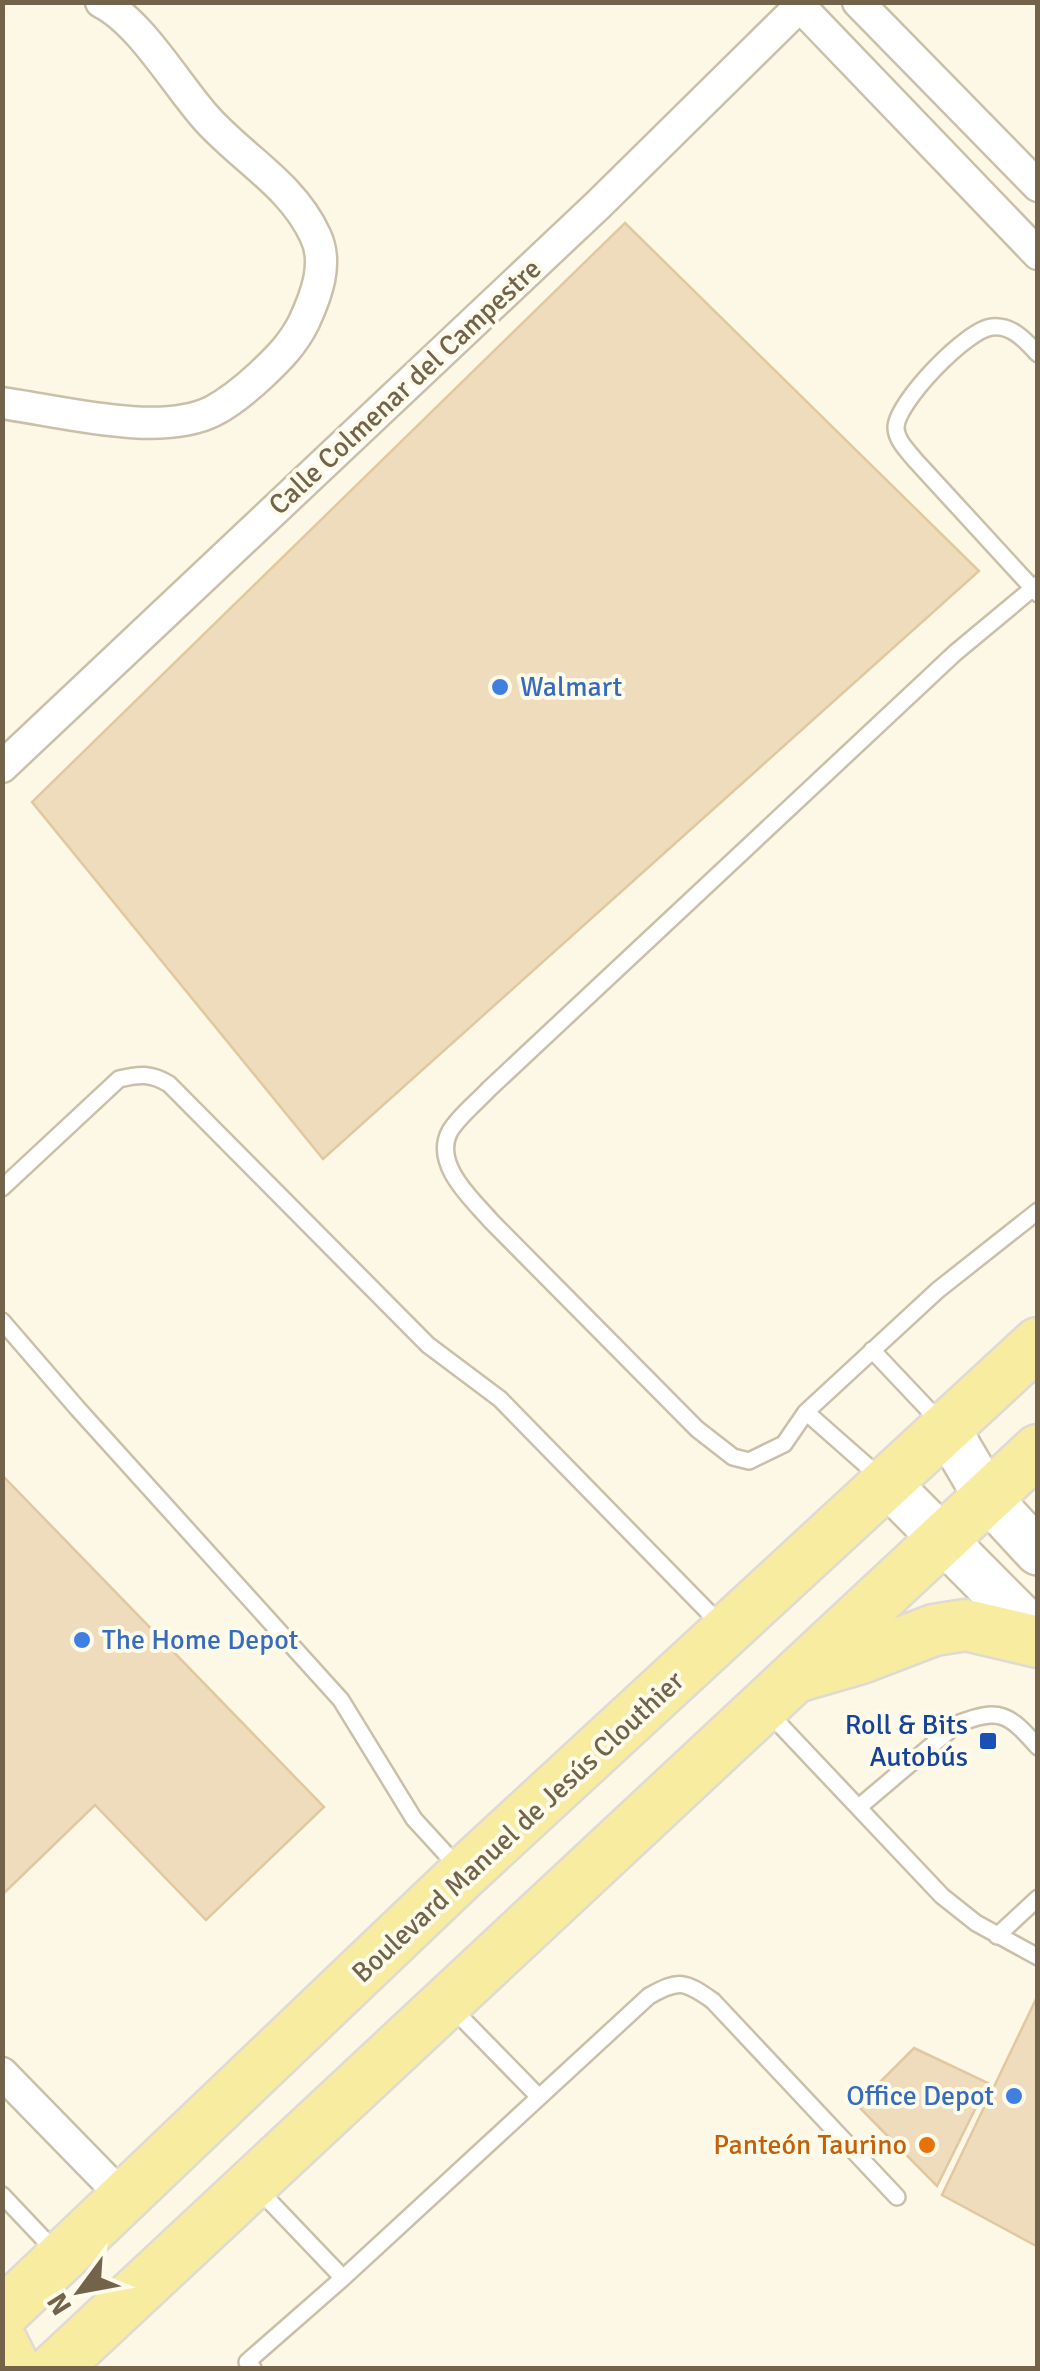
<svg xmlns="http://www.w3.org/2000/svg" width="1040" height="2371" font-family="Signika,sans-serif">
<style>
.building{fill:#eedcbc;stroke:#e2c89e;stroke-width:2.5}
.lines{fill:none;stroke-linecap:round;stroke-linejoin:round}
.lane-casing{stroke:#cac0a9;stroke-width:20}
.street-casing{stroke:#cac0a9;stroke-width:35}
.secondary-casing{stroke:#cec1a7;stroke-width:50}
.primary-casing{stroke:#dedad4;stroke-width:55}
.lane{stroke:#fff;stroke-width:15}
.street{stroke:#fff;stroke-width:30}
.secondary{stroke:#fff;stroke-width:45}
.primary{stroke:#f8eca0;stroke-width:50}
.shop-dot{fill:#3f7fe0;stroke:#fefbeb;stroke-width:4}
.transit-dot{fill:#1a4fb4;stroke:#fefbeb;stroke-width:4}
.food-dot{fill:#e8710a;stroke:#fefbeb;stroke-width:4}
.labels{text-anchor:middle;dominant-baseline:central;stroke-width:8;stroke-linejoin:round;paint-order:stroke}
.street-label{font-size:28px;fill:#74634b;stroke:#fefbeb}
.shop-label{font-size:28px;fill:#366cbe;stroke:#fefbeb;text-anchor:start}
.transit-label{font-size:28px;fill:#164399;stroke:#fefbeb;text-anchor:end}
.food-label{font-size:28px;fill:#c56008;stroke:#fefbeb;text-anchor:end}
</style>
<rect width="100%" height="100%" fill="#fcf8e5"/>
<path class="building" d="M625,223l354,348 -656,588 -291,-357z
M2,1475l322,332 -118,113 -111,-115 -93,90z
M1037,1997h1v250l-96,-52z
M914,2048l74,35 -51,103 -80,-81z"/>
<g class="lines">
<defs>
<path id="lane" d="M1038,354c-13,-14 -26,-29 -46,-27 -25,2 -95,75 -96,100 0,13 11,23 19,33l123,134
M1038,584l-83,69 -466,436c-12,13 -30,27 -39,42 -18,33 22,68 41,90l206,208 36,28 16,4 35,-17 22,-32 132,-122 100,-79
M2,1188l117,-109c20,-5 32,-6 50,5l259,261 72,54 222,227
M2,1321l76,88 263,291 73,119 44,48
M872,1350l69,73
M806,1412l76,67
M768,1712l174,184 34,27 62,34
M859,1807l98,-83c43,-17 52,-10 81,23
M997,1936l41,-38
M451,2007l88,90
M257,2188l86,90
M2,2195l54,57
M253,2368l-6,-6 96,-84 306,-282c30,-17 36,-15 64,5l184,196"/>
<path id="street" d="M796,2l242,252
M858,2l180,184
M2,403c58,8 158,35 211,8 17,-9 34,-23 48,-36 18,-17 32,-31 43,-53 12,-26 25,-59 11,-87 -23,-50 -72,-76 -108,-116 -30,-33 -66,-97 -106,-117
M2,767l596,-562 206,-203
M2,2073l123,126"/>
<path id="secondary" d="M947,1429l40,68 51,55
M888,1484l150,151"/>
<path id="primary" d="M799,1676l62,-18 73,-28 32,-5 72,17
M2,2314l462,-441 574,-530
M2,2342l13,26
M55,2368l983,-918"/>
</defs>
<use href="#lane" class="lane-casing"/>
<use href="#street" class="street-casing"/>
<use href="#secondary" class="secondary-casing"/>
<use href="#primary" class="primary-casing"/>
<use href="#lane" class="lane"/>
<use href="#street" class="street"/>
<use href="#secondary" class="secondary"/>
<use href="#primary" class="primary"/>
</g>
<g class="shop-dot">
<circle cx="500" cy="687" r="10"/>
<circle cx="82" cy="1640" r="10"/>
<circle cx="1014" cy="2096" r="10"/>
</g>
<rect class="transit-dot" x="978" y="1731" width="20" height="20" rx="5"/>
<circle class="food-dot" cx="927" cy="2145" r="10"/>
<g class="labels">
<g class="street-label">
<text transform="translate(405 387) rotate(-43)">Calle Colmenar del Campestre</text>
<text transform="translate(518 1827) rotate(-43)">Boulevard Manuel de Jesús Clouthier</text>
</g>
<g class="shop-label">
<text x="520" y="687">Walmart</text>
<text x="102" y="1640">The Home Depot</text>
<text x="994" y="2096" text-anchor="end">Office Depot</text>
</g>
<g class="transit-label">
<text x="968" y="1725">Roll &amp; Bits<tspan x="968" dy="32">Autobús</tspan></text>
</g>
<g class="food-label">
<text x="907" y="2145">Panteón Taurino</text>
</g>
</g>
<rect width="1040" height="2371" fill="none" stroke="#74634b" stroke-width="10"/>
<g transform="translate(80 2291) rotate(238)" stroke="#fefbeb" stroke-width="8" paint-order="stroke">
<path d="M0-8L18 38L0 25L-18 38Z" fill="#74634b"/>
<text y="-15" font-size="28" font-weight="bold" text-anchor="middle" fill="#74634b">N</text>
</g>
</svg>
